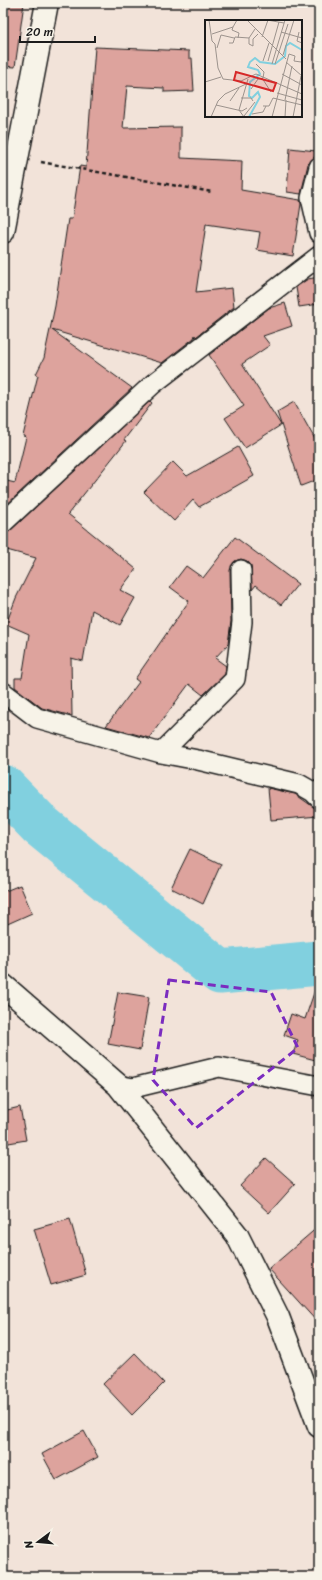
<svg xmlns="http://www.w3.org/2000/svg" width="322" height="1580" font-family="Sriracha,sans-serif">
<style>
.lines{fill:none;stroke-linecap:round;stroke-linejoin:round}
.river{stroke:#81d0df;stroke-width:45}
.building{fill:#dda39d;stroke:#1c1c1c}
.street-casing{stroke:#1c1c1c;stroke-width:22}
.secondary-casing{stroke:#1c1c1c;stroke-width:25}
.path{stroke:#1c1c1c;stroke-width:2.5;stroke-dasharray:4 3;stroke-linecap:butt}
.street{stroke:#f7f3e8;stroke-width:19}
.secondary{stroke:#f7f3e8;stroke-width:22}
.marked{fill:none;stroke:#7b2cbf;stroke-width:3;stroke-dasharray:8 5;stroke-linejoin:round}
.inset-river{fill:none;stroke:#81d0df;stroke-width:2}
.inset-road{fill:none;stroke:#9c938d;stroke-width:1}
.view{fill:#d62828;fill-opacity:0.15;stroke:#d62828;stroke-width:2}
.inset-edge{fill:none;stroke:#1c1c1c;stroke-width:2}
</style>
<rect width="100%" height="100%" fill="#f2e3d9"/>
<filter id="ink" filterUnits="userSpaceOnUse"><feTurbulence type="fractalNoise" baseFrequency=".025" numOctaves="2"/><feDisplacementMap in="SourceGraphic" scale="8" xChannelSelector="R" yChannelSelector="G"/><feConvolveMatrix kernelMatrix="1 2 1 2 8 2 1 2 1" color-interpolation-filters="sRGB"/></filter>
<g filter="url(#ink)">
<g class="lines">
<path class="river" d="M3,787l37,38 180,147 99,-9"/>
</g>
<path class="building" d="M3,3h21l-9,64 -12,-1z
M95,47l94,4v7h3l2,33 -30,1v-4l-37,-2 -4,42 58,-1v31l61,3 -1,29 59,10 1,4 -8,52 -36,-6 3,-18 -54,-8 -10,68 36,-4 2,19 -38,30 -1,-2 -1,3 -32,25 -110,-33 80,58 -129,120v-28l12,3 11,-46 -3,-1 15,-61 -2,-1 8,-16 11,-52 13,-87h4l8,-53 6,1z
M290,148l26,3 -1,6 -7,7 -7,30 -14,-2z
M319,277v27l-20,3 -3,-20 12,-8z
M285,303l7,23 -29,10 7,9 -28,19 39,61 -36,23 -20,-30 19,-12 -35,-51 60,-47z
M150,401l2,2 -28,37 2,1 -58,73 68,55 -16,21 15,8 -15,27 -28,-15 -9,51 -12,-3 1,58 -30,-8 -27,-21v-9h7l7,-44 -23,-10 10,-26 20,-40 -33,-9v-15l7,-3z
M294,402l22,39 3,9v29l-18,7 -24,-74z
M238,447l16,29 -55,31 -6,-7 -19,21 -30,-29 29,-30 14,14z
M235,537l63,47 -17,21 -25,-20 -4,5 -1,-25 -4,-4 -6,-2 -6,2 -5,9 1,51 -3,23 -13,14 11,8 -1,8 -22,21 -14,-11 -40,54 -43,-12 33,-44 -4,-3 54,-78 -19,-14 16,-21 17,12z
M268,788l27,6 17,12 7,3v7l-48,4z
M190,849l31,15 -18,40 -32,-16z
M20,885l12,28 -29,13v-34z
M316,987l3,1v73l-26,-7 5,-14 -14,-5 7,-21 14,5z
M118,992l31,5 -9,53 -32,-6z
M20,1107l6,33 -23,4v-33z
M266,1158l29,26 -26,29 -29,-27z
M70,1219l16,56 -35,10 -17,-56z
M319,1226v98l-50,-55z
M135,1353l29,30 -32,32 -29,-31z
M84,1431l14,26 -42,23 -14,-26z"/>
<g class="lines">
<defs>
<path id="street" d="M319,167l-8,31 8,35
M3,523l150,-139 166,-128
M3,692l34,26 124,35 37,7 101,24 14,8 6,6
M161,753l74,-74 7,-57 -1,-52
M118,1085l15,3 86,-21 100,19"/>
<path id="secondary" d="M3,232l44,-229
M3,985l115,100 119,150 41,82 41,109"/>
</defs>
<use href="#street" class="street-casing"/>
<use href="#secondary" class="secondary-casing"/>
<path class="path" d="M41,162l171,30"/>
<use href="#street" class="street"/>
<use href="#secondary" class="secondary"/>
</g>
</g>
<path class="marked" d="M169,980l102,12 27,56 -102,80 -43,-48z"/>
<g transform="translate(205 20)">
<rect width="97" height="97" fill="#f2e3d9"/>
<path class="inset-river" d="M44,97l11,-20 -2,-5 -6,6 -3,-2 1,-14 10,-8 -2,-4 -10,-3 2,-5 5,-4 5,4 15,2 10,-8 1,-10 4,-3 12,7"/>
<path class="inset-road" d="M4,0l3,21 3,3 3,24 5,11 18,2 15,-7 46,20M42,0l39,39M62,0l17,3M28,7l-1,3 7,3 -1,5M76,12l21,6M94,12l-2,9 5,2M7,14l21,-7 4,-7M57,17l6,-17M44,18v6l4,2v-7l5,-5M24,23h4l2,-6 14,1 6,-9M12,28l4,-13 13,3M78,35l11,-35M58,41l6,-18M63,41l11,-39M81,42l16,14M67,44l13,-44M70,44l13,-40M77,54l20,11M57,58l9,14M0,62l16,-5M46,69l7,-10 5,-1 1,-6 -8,-8M72,73l25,7M36,78h10l2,3M80,80l7,-34M25,81l9,-13M11,85l26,6 5,-3M58,86h6l4,-8 29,7M47,94l11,-2 3,-6M39,96l11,-14M6,97l7,-16 7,-7 21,-10M39,97l-5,-7 9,-31M67,97l17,-63 6,2 -1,5 7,1M80,97l1,-17M88,97l8,-41"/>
<path class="view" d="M31,52l40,11 -3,8 -39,-11z"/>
<rect width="97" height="97" class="inset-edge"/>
</g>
<rect width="322" height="1580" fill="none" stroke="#f7f3e8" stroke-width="16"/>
<rect x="8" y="8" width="306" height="1564" fill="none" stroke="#1c1c1c" stroke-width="1.5" filter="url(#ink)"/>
<g transform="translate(38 1542) rotate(254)" stroke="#f7f3e8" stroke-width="3" paint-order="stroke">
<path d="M0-3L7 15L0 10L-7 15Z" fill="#1c1c1c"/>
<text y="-6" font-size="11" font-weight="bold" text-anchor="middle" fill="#1c1c1c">N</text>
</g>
<path d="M20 36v6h75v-6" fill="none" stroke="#1c1c1c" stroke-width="2"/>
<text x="26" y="36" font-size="12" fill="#1c1c1c" stroke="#f7f3e8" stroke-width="3" paint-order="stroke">20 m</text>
</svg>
